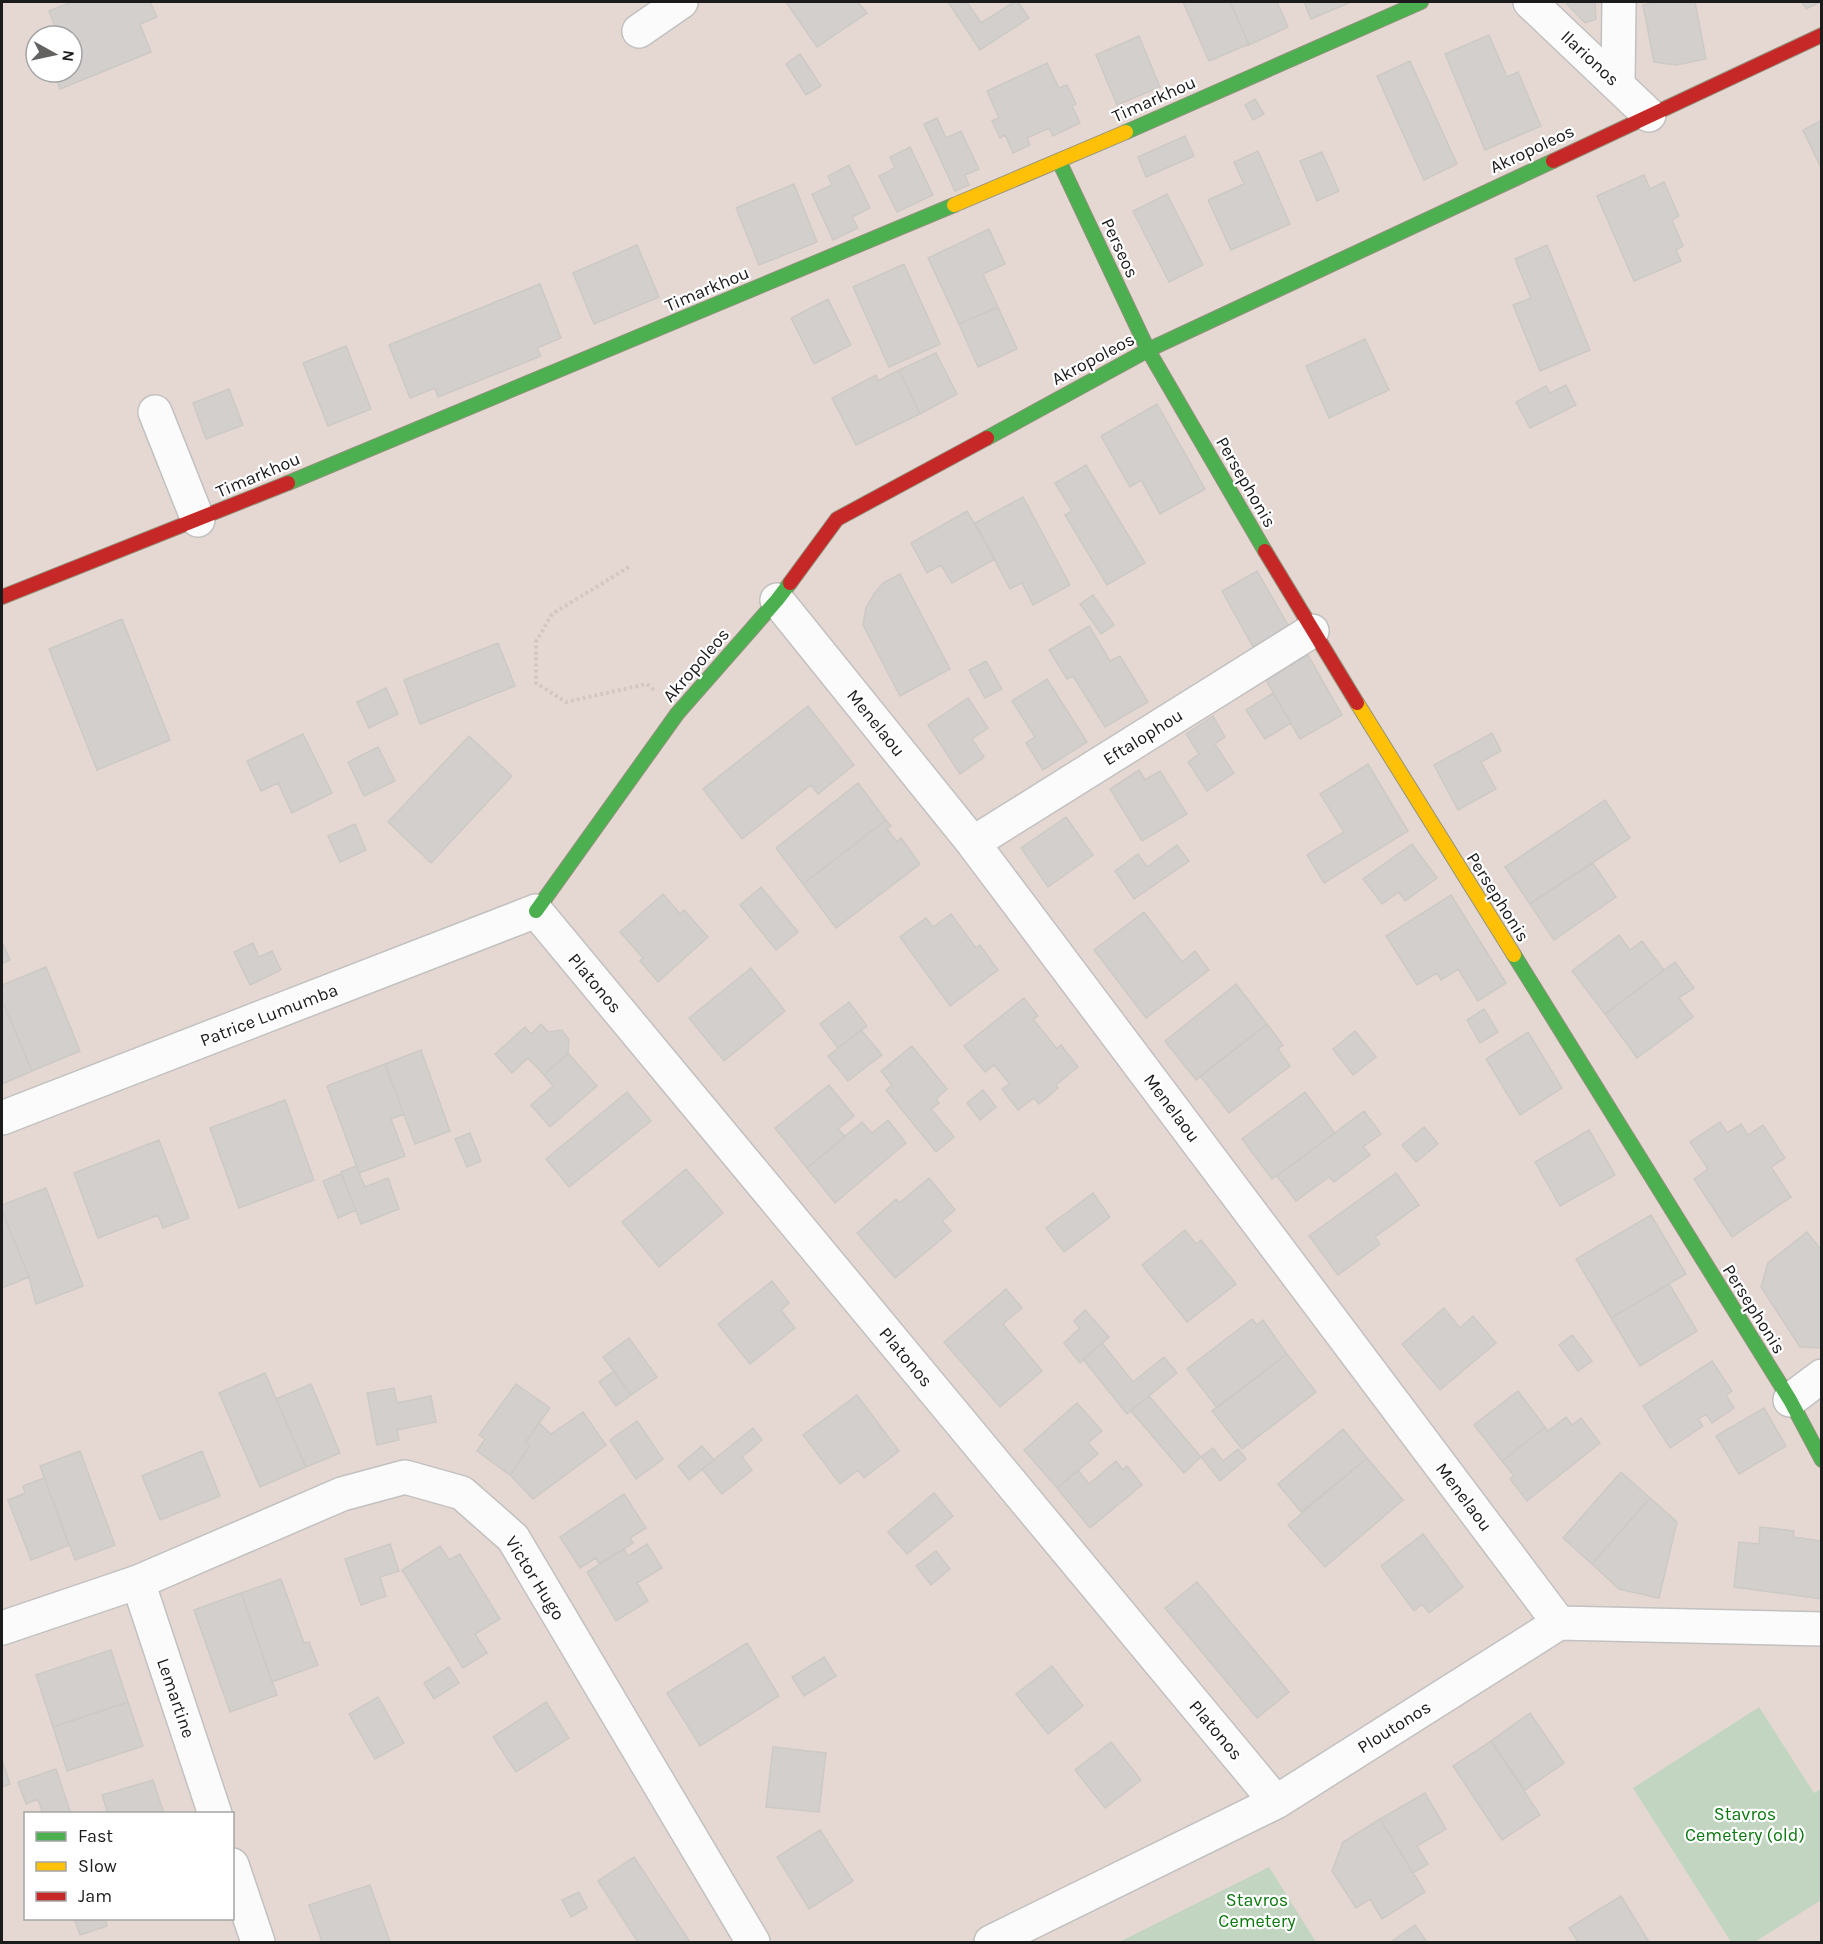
<svg xmlns="http://www.w3.org/2000/svg" width="1823" height="1944" font-family="Karla,sans-serif">
<style>
.military{fill:#e5d8d3;fill-rule:evenodd}
.cemetery{fill:#c2d5c1}
.building{fill:#d2cfcd;stroke:#cdc9c5;stroke-width:1.5}
.lines{fill:none;stroke-linecap:round;stroke-linejoin:round}
.street-casing{stroke:#c2c1c0;stroke-width:36}
.fast-casing{stroke:#93927c;stroke-width:16}
.slow-casing{stroke:#93927c;stroke-width:16}
.jam-casing{stroke:#93927c;stroke-width:16}
.path{stroke:#d6c6c3;stroke-width:4;stroke-dasharray:3 3;stroke-linecap:butt}
.street{stroke:#fcfbfb;stroke-width:33}
.fast{stroke:#4caf50;stroke-width:14}
.slow{stroke:#ffc107;stroke-width:14}
.jam{stroke:#c62828;stroke-width:14}
.labels{text-anchor:middle;dominant-baseline:central;stroke-width:4.5;stroke-linejoin:round;paint-order:stroke}
.street-label{font-size:18px;fill:#1b1b1b;stroke:#fff}
.park-label{font-size:18px;fill:#0b780f;stroke:#fff}
</style>
<rect width="100%" height="100%" fill="#eae7e4"/>
<path class="military" d="M2,2h1819v1940h-1819zM36,36h36v36h-36zM26,1814h206v104h-206z"/>
<path class="cemetery" d="M1759,1707l55,86 7,-4v111l-66,42h-24l-98,-154z
M1269,1867l47,75h-197z"/>
<path class="building" d="M72,2h78l7,15 -17,7 11,28 -91,37 -7,-17h19v-36h-16l2,-1 -9,-24z
M786,2h72l9,11 -50,34z
M948,2h19l14,21 33,-21h4l11,16 -49,32z
M1183,2h47l19,42 -40,17z
M1230,2h47l11,25 -39,18z
M1304,2h47l-40,17z
M1565,2h30l1,17 -11,4z
M1660,2h35l11,57 -30,6 -22,-3 -11,-57z
M1802,2h18l-14,7z
M1489,35l18,42 11,-5 23,54 -56,24 -40,-96z
M1139,36l21,51 -43,18 -21,-50z
M800,54l21,32 -15,9 -20,-31z
M1410,61l47,103 -33,16 -47,-104z
M1047,63l12,25 8,-3 9,19 -4,2 8,17 -27,13 -4,-8 -22,10 3,7 -17,8 -8,-18 -5,3 -8,-17 7,-3 -12,-27z
M1255,99l9,15 -11,6 -8,-15z
M937,118l9,20 15,-7 18,38 -14,6 4,10 -14,6 -31,-67z
M1822,120v50l-19,-40z
M1185,136l9,20 -48,21 -8,-20z
M910,147l23,48 -36,17 -18,-36 16,-8 -5,-11z
M1258,151l32,73 -59,26 -23,-50 36,-16 -10,-22z
M1322,152l17,39 -22,10 -17,-40z
M849,165l21,43 -18,9 6,11 -25,12 -21,-46 20,-9 -4,-9z
M1644,175l6,14 14,-7 15,34 -7,4 11,26 -7,4 5,11 -47,20 -37,-85z
M794,184l23,58 -58,23 -23,-57z
M1167,194l36,71 -34,17 -36,-71z
M989,229l16,35 -22,10 15,33 -39,17 -31,-66z
M637,245l22,52 -65,27 -21,-51z
M1547,245l43,105 -50,21 -27,-66 18,-7 -16,-39z
M904,264l36,80 -51,23 -36,-80z
M540,284l21,54 -24,10 4,8 -103,41 -3,-9 -25,10 -21,-53z
M828,299l23,46 -37,19 -23,-46z
M998,307l19,42 -39,18 -19,-43z
M1365,339l24,51 -60,28 -23,-52z
M346,346l25,63 -43,17 -25,-63z
M936,353l21,41 -37,20 -21,-44z
M899,370l21,44 -64,31 -24,-47 44,-23 2,6z
M1566,385l10,20 -46,23 -14,-26 30,-16 4,7z
M229,389l14,36 -37,14 -13,-36z
M1157,404l48,85 -45,25 -19,-34 -11,7 -29,-51z
M1086,465l59,98 -38,22 -42,-70 7,-4 -17,-28z
M1023,497l47,88 -37,20 -11,-22 -12,6 -35,-66z
M967,511l28,48 -43,24 -11,-18 -14,8 -16,-30z
M1257,571l32,56 -36,20 -31,-56z
M900,574l50,95 -50,27 -37,-71 3,-17 8,-14 9,-11z
M1093,595l21,30 -13,9 -21,-30z
M122,619l48,121 -73,30 -48,-121z
M1089,626l21,35 10,-5 28,46 -43,25 -32,-51 -6,3 -18,-29z
M498,643l17,43 -95,38 -16,-44z
M1308,655l34,60 -42,24 -34,-59z
M986,661l16,28 -17,9 -16,-28z
M1047,679l40,63 -44,28 -17,-27 9,-6 -23,-36z
M386,688l12,26 -29,14 -12,-26z
M1273,693l18,30 -26,16 -19,-29z
M968,698l20,30 -16,11 12,18 -24,17 -32,-49z
M808,706l46,59 -36,29 -7,-9 -69,54 -39,-50z
M1213,716l12,21 -10,7 19,29 -27,18 -19,-29 11,-8 -13,-20z
M1492,733l9,18 -20,11 15,27 -38,21 -24,-45z
M303,734l29,59 -40,20 -14,-30 -17,8 -14,-30z
M469,736l43,40 -81,87 -43,-41z
M378,747l17,34 -31,15 -16,-34z
M1368,764l40,67 -84,52 -17,-28 37,-23 -24,-38z
M1139,770l6,10 15,-9 27,43 -45,27 -32,-52z
M858,783l28,37 -83,64 -27,-36z
M1605,800l25,38 -100,66 -25,-37z
M1066,817l27,38 -45,32 -27,-39z
M886,820l5,6 -4,3 10,13 4,-4 19,26 -84,64 -33,-44z
M355,824l11,26 -26,12 -12,-26z
M1412,844l25,34 -32,23 -6,-9 -17,12 -19,-25z
M1177,845l12,16 -55,38 -19,-28 23,-17 9,13z
M1593,863l23,34 -62,43 -24,-36z
M761,887l37,45 -22,18 -36,-45z
M663,894l17,20 4,-4 24,27 -50,45 -18,-21 3,-3 -23,-26z
M1451,895l55,88 -28,18 -20,-32 -17,11 -4,-7 -20,12 -31,-49z
M1144,912l38,50 13,-11 14,19 -63,48 -52,-68z
M951,914l25,34 4,-3 18,25 -48,36 -50,-69 26,-19 7,9z
M1619,935l11,15 12,-9 22,29 -59,44 -33,-43z
M2,942l8,18 -8,4z
M253,943l6,14 13,-6 9,19 -31,15 -16,-33z
M1675,962l19,26 -15,10 14,19 -56,41 -32,-44z
M46,967l34,84 -48,20 -30,-71v-15z
M751,968l34,43 -61,50 -35,-43z
M1236,984l31,40 -71,56 -31,-39z
M1024,998l14,18 -5,3 24,30 4,-4 17,22 -22,18 2,3 -19,16 -5,-6 -16,12 -16,-21 8,-5 -16,-19 -9,7 -21,-26z
M2,1000l30,71 -30,13z
M849,1002l18,24 -29,22 -18,-24z
M1484,1009l14,23 -18,11 -13,-23z
M541,1024l7,8 14,-2 7,10 -1,13 -24,22 -16,-17 -16,15 -17,-19 30,-27 6,7z
M1267,1024l16,21 -5,4 12,17 -61,47 -29,-37z
M861,1030l21,25 -34,26 -20,-25z
M1355,1031l21,26 -23,18 -20,-26z
M1528,1032l34,56 -42,27 -34,-56z
M912,1046l35,43 -11,10 3,4 -8,6 23,28 -18,15 -50,-62 6,-5 -11,-14z
M421,1050l29,81 -35,13 -30,-80z
M568,1053l29,33 -47,41 -19,-22 22,-19 -9,-11z
M385,1064l19,50 -13,5 14,37 -46,17 -32,-87z
M829,1085l25,31 -16,13 7,8 -38,31 -32,-40z
M983,1090l13,17 -16,13 -13,-17z
M627,1092l24,29 -82,66 -23,-28z
M1305,1092l30,41 -63,46 -30,-40z
M285,1100l29,80 -75,28 -29,-80z
M1364,1111l17,23 -18,13 7,8 -36,27 -5,-5 -33,24 -19,-25z
M888,1120l18,23 -71,60 -28,-35 55,-46 10,11z
M1720,1122l7,11 14,-9 7,11 15,-10 22,33 -14,9 20,30 -59,40 -38,-58 14,-10 -18,-27z
M1424,1127l14,17 -22,18 -14,-17z
M1589,1130l26,45 -55,31 -25,-44z
M470,1133l11,28 -14,6 -12,-28z
M159,1140l30,78 -26,10 -5,-13 -60,23 -24,-65z
M356,1166l9,21 23,-9 11,31 -38,15 -20,-52z
M686,1169l37,44 -64,54 -37,-45z
M1396,1173l23,32 -44,32 5,7 -42,31 -29,-39z
M341,1174l15,36 -18,8 -15,-37z
M929,1178l26,32 -13,11 9,10 -56,47 -38,-45 39,-34 3,4z
M46,1188l37,98 -47,18 -7,-27 -27,-66v-6z
M1093,1193l17,24 -46,35 -18,-24z
M2,1211l27,66 -27,11z
M1651,1215l35,59 -75,44 -35,-59z
M1185,1230l11,14 5,-4 35,44 -49,38 -45,-57z
M1807,1232l15,19v97l-22,-1 -39,-60 7,-24z
M772,1281l17,22 -8,7 14,18 -45,36 -32,-40z
M1669,1284l28,47 -57,35 -29,-48z
M1006,1289l16,19 -19,16 39,47 -42,36 -56,-65z
M1444,1308l16,20 13,-12 23,27 -56,47 -38,-46z
M1085,1310l24,27 -29,26 -16,-20 16,-15 -6,-7z
M1252,1319l5,6 6,-5 24,34 -70,54 -30,-39z
M1572,1335l20,26 -14,10 -19,-26z
M629,1338l28,39 -26,18 -28,-38z
M1102,1343l31,39 31,-25 13,16 -50,41 -44,-55z
M1287,1354l29,38 -74,57 -30,-38z
M1712,1361l20,30 -6,4 8,13 -22,15 -6,-9 -8,5 5,7 -33,22 -27,-42z
M614,1371l17,24 -15,11 -17,-24z
M265,1373l41,94 -46,20 -41,-94z
M311,1384l29,69 -34,14 -30,-68z
M516,1384l34,24 -25,35 5,3 -20,29 -33,-24 8,-12 -6,-4z
M394,1388l3,15 34,-7 5,26 -39,8 2,10 -22,5 -10,-52z
M1518,1391l27,36 -43,34 -28,-36z
M857,1395l42,56 -35,27 -6,-8 -18,14 -37,-49z
M1149,1396l52,61 -17,16 -53,-62z
M1077,1403l25,28 -14,12 10,11 -41,34 -33,-38z
M1764,1408l22,38 -47,28 -23,-38z
M583,1412l23,33 -73,54 -23,-24 20,-29 -5,-3 14,-20 12,11z
M1566,1417l6,8 9,-7 19,25 -73,58 -17,-22 4,-3 -12,-15 43,-34 3,4z
M637,1421l26,38 -27,20 -26,-39z
M753,1428l9,12 -20,17 10,13 -30,24 -20,-25z
M1343,1429l24,29 -66,54 -23,-28z
M702,1446l12,14 -25,20 -11,-14z
M1213,1448l10,13 15,-12 8,10 -26,22 -19,-24z
M80,1451l35,94 -40,15 -35,-94z
M202,1451l18,45 -60,24 -18,-44z
M1367,1458l36,42 -78,67 -37,-42z
M1116,1461l7,9 4,-4 15,19 -52,43 -33,-40 21,-18 11,14z
M1621,1472l29,26 -58,66 -29,-26z
M44,1478l25,67 -38,15 -23,-60 17,-7 -2,-7z
M934,1493l19,23 -46,38 -19,-22z
M624,1494l22,34 -16,10 3,5 -9,6 -25,15 -3,-6 -16,10 -20,-31z
M1650,1498l27,24 -18,76 -40,-9 -27,-25z
M1760,1527l34,4 -1,6 28,4 1,58 -88,-12 5,-45 20,2z
M1423,1534l40,53 -34,26 -7,-9 -8,7 -33,-45z
M390,1544l9,27 -19,6 6,19 -25,9 -16,-46z
M647,1544l15,24 -25,15 11,18 -32,20 -29,-49 37,-23 4,7z
M440,1546l9,14 11,-6 40,65 -25,15 12,19 -24,15 -61,-98z
M936,1551l14,18 -19,16 -15,-19z
M281,1579l23,64 5,-1 9,23 -46,17 -31,-89z
M1197,1582l92,110 -32,26 -92,-110z
M241,1593l36,102 -47,17 -36,-102z
M747,1643l32,53 -79,50 -33,-53z
M111,1650l17,52 -75,25 -17,-52z
M824,1657l12,19 -32,20 -12,-19z
M1052,1666l31,40 -35,28 -32,-40z
M449,1667l10,16 -25,16 -10,-16z
M378,1697l26,46 -29,16 -26,-45z
M128,1702l15,44 -76,25 -14,-44z
M546,1702l23,36 -53,34 -23,-35z
M1530,1713l34,50 -39,27 -34,-49z
M1491,1741l49,74 -38,25 -49,-74z
M1111,1742l30,38 -36,28 -30,-38z
M773,1747l53,6 -7,59 -53,-5z
M2,1760l8,24 -8,3z
M56,1769l15,45h-28l-5,-15 -12,5 -8,-22z
M153,1780l11,34h-56l-6,-19z
M1425,1793l21,36 -29,17 11,18 -15,9 -33,-54z
M1380,1819l45,73 -43,27 -12,-20 -14,9 -24,-37 11,-29z
M820,1830l33,51 -44,28 -32,-52z
M634,1857l56,85h-52l-40,-61z
M370,1885l20,57h-68l-13,-37z
M579,1892l8,16 -16,9 -9,-17z
M1621,1896l28,46h-71l-9,-14z
M74,1918h31l2,8 -27,9z
M1415,1925l12,17h-36z"/>
<g class="lines">
<defs>
<path id="street" d="M1530,2l119,113
M639,31l42,-29
M1618,84l1,-82
M155,412l43,108
M777,600l196,243 586,780
M973,843l339,-212
M2,1118l534,-207 740,891
M1790,1400l32,-24
M138,1582l77,232
M2,1628l136,-46 204,-88 63,-17 57,16 51,45 240,404
M232,1865l26,77
M991,1942l285,-140 283,-179 263,6"/>
<path id="fast" d="M1126,132l295,-130
M1059,161l89,189 117,201
M987,438l161,-88 405,-189
M288,483l666,-278
M536,911l141,-197 100,-114 13,-17
M1514,955l276,445 32,60"/>
<path id="slow" d="M954,205l172,-73
M1357,703l157,252"/>
<path id="jam" d="M1553,161l269,-126
M1265,551l92,152
M790,583l47,-64 150,-81
M2,597l286,-114"/>
</defs>
<use href="#street" class="street-casing"/>
<use href="#fast" class="fast-casing"/>
<use href="#slow" class="slow-casing"/>
<use href="#jam" class="jam-casing"/>
<path class="path" d="M629,567l-77,47 -16,28v41l30,19 81,-18 7,6"/>
<use href="#street" class="street"/>
<use href="#fast" class="fast"/>
<use href="#slow" class="slow"/>
<use href="#jam" class="jam"/>
</g>
<g class="labels">
<g class="street-label">
<text transform="translate(1590 58) rotate(43)">Ilarionos</text>
<text transform="translate(1154 99) rotate(-24)">Timarkhou</text>
<text transform="translate(1532 149) rotate(-25)">Akropoleos</text>
<text transform="translate(1120 248) rotate(65)">Perseos</text>
<text transform="translate(707 289) rotate(-23)">Timarkhou</text>
<text transform="translate(1093 359) rotate(-28)">Akropoleos</text>
<text transform="translate(258 475) rotate(-23)">Timarkhou</text>
<text transform="translate(1246 482) rotate(60)">Persephonis</text>
<text transform="translate(696 665) rotate(-49)">Akropoleos</text>
<text transform="translate(876 723) rotate(51)">Menelaou</text>
<text transform="translate(1143 737) rotate(-32)">Eftalophou</text>
<text transform="translate(1498 897) rotate(58)">Persephonis</text>
<text transform="translate(595 983) rotate(50)">Platonos</text>
<text transform="translate(269 1015) rotate(-21)">Patrice Lumumba</text>
<text transform="translate(1172 1108) rotate(53)">Menelaou</text>
<text transform="translate(1754 1309) rotate(58)">Persephonis</text>
<text transform="translate(906 1357) rotate(50)">Platonos</text>
<text transform="translate(1464 1497) rotate(53)">Menelaou</text>
<text transform="translate(535 1578) rotate(58)">Victor Hugo</text>
<text transform="translate(176 1698) rotate(71)">Lemartine</text>
<text transform="translate(1394 1727) rotate(-32)">Ploutonos</text>
<text transform="translate(1216 1730) rotate(50)">Platonos</text>
</g>
<g class="park-label">
<text x="1745" y="1814">Stavros<tspan x="1745" dy="21">Cemetery (old)</tspan></text>
<text x="1257" y="1900">Stavros<tspan x="1257" dy="21">Cemetery</tspan></text>
</g>
</g>
<rect width="1823" height="1944" fill="none" stroke="#1b1b1b" stroke-width="6"/>
<rect x="24" y="1812" width="210" height="108" fill="#ffffff" stroke="#a4a4a4" stroke-width="1.5"/>
<rect x="36" y="1832" width="30" height="9" fill="#4caf50" stroke="#a4a4a4" stroke-width="1.5"/>
<text x="78" y="1842" font-size="18" fill="#1b1b1b">Fast</text>
<rect x="36" y="1862" width="30" height="9" fill="#ffc107" stroke="#a4a4a4" stroke-width="1.5"/>
<text x="78" y="1872" font-size="18" fill="#1b1b1b">Slow</text>
<rect x="36" y="1892" width="30" height="9" fill="#c62828" stroke="#a4a4a4" stroke-width="1.5"/>
<text x="78" y="1902" font-size="18" fill="#1b1b1b">Jam</text>
<g transform="translate(54 54) rotate(98)"><circle r="28" fill="#ffffff" stroke="#a4a4a4" stroke-width="1.5"/>
<path d="M0-4.5L10 22L0 15L-10 22Z" fill="#636261"/>
<text y="-9" font-size="16" font-weight="bold" text-anchor="middle" fill="#1b1b1b">N</text>
</g>
</svg>
